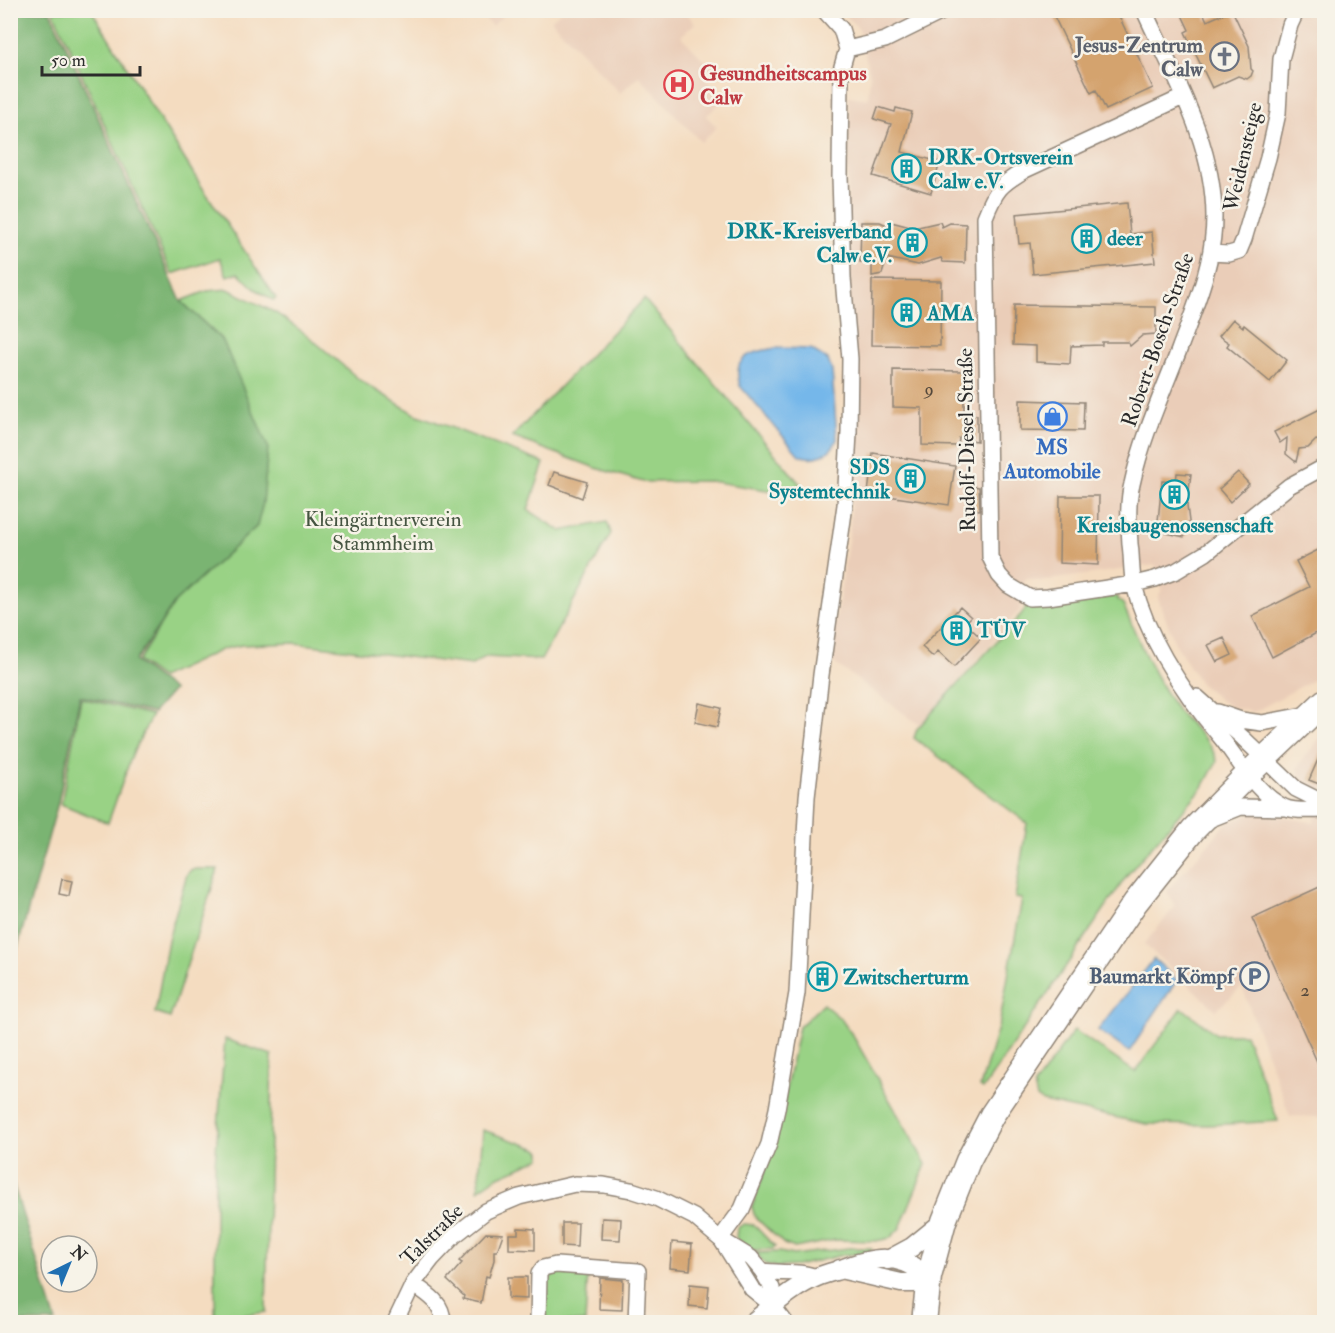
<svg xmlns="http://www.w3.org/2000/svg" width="1335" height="1333" font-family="'IM FELL Double Pica',serif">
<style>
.built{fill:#eacdb8}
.green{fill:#99d285;stroke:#627e58;stroke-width:1.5}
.forest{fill:#7ab472;stroke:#52704e;stroke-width:1.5}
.water{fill:#74b7ea;stroke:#50718a;stroke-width:1.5}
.building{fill:#d4a36e}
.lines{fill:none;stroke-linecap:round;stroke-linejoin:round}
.minor-casing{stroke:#908476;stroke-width:18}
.tertiary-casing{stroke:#908476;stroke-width:21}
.primary-casing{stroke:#908476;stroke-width:27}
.minor{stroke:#fff;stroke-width:15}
.tertiary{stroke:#fff;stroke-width:18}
.primary{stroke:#fff;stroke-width:24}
.labels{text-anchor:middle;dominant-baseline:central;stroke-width:5;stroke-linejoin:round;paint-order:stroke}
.number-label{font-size:18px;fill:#55493c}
.worship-label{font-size:21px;font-weight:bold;fill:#5b616d;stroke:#f7f3e8;text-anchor:end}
.health-label{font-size:21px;font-weight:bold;fill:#be3a42;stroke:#f7f3e8;text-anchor:start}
.culture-label{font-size:21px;font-weight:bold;fill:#0d838f;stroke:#f7f3e8;text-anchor:start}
.street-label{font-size:21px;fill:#2b2b2b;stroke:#f7f3e8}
.shop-label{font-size:21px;font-weight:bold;fill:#366cbe;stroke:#f7f3e8}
.park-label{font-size:21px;fill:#465542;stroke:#f7f3e8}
.service-label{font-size:21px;font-weight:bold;fill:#4e5e75;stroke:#f7f3e8;text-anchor:end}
</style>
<rect width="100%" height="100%" fill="#f7f3e8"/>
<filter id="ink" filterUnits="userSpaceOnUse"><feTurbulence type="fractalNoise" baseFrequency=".0167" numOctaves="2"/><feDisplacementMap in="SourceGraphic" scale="12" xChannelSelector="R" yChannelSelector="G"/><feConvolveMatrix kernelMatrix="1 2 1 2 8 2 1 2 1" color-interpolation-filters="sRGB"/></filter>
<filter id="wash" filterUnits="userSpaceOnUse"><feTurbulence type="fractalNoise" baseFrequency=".008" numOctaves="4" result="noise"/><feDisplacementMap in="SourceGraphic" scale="24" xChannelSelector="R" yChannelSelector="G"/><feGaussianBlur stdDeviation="1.35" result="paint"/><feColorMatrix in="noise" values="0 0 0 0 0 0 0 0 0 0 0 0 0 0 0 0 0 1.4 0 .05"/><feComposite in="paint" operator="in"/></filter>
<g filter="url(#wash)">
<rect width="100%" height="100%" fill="#f4dcc0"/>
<path class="built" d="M477,11h31l-16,15z
M561,11h123l11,12 -14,13 31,33 -8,7 21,23 -19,17 11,11 -16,15 -62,-66 -19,17 -69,-73z
M841,11h483v663l-70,38 -23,-5 -11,-7 -20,-17 -25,-40 -17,-45 4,-9 -7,-24 -114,16 -16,-3 -5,32 -100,115 -90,-65 20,-132 2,-30 -5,-275 2,-127 19,3 2,-24 -11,-46z
M1324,732v385l-34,-1 -48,-129 -26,23 -72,-66 31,-37 -8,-16 60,-68 31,-12 56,12 2,-31 -14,-9 -5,-15z"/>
<path class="green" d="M53,11h39l108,173 76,114 -3,2 -18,-11 -17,-16 -11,3 -7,-18 -48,16z
M228,289l48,24 31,22 54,46 52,32 131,50 -16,47 33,21 46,-9 4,11 -70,127 -56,-3 -13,8 -177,-22 -53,2 -19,4 -62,29 -23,-17 37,-59 82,-76 -34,-185 -42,-40 26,-10z
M644,299l167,198 -101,-16 -67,1 -47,-14 -84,-31z
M1112,596l6,1v3l5,4c16,38 31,74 55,107 15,19 31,25 39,50l-14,26 -75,87 -145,215 -3,-2 20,-66 22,-122 -7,-1 12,-75 -113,-85 3,-9 108,-119 1,-8 23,2z
M81,698l71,17 -20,40 -24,68 -47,-19z
M192,869h26l-48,149 -15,-5 13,-73 19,-66z
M823,1004l18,15 12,17 73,128 -26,64 -10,10 -14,3 -41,-1 -40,8 -11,-4 -29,-27 -3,-10 22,-62 25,-118z
M1182,1008l34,26h29l33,87 -69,4 -62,-1 -104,-22 -6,-4 -3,-12 40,-56 61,42z
M225,1039l47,16 -6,257 -51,7v-155z
M483,1130l55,19 3,3v6l-44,19 -19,13z
M744,1224l10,1 21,22 -2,2 -22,1 -15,-12 1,-10z
M849,1248h22l1,2 -3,3 -27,2 -45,11 -21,1 -11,-3 -9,-11 24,-1 13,3z
M557,1271l31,1 -3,50h-41l1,-41z"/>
<path class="forest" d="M50,11l131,290 42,40 45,106 -5,56 -6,23 -82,76 -40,59 38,29 -20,23 -73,-17 -22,107 -47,168 -1,-960z
M10,1174l46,148h-45z"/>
<path class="water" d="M776,348l35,1 17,11 4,11 5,68c-5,16 -24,22 -38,16l-59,-69c-9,-30 11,-34 36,-38z
M1154,959l23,21 -48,72 -31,-22z"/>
<g id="blocks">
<path class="building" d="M1051,10h65l37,78 -47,22 -10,-20 -5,3z
M1191,10h11l5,11 25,-11 17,36 2,23 2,2 -2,5 -4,3 -9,-3 -26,12 -27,-56 4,-2 -7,-15z
M878,107l17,5 1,-4 16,4 -10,40 38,10 -9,31 -58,-17 18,-52 -17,-5z
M1127,203l3,31 22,-2 3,30 -122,12 -3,-31 -11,1 -3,-30z
M861,222h19l9,4 2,-4 23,6 26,-6 2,5 8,-4 16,1 -1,39 -22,-1 -2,-4 -23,7 -31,-7 -5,16 -10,2v-14h-12z
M872,280l69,1 -1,65 -69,-1z
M1014,305l142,2v27l-13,1 -13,11 -2,-4h-26v3l-31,1 -1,18 -34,-2v-16l-23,-1z
M1233,319l10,8 1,-2 43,35 -17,22 -43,-36 2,-3 -10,-7z
M893,370l71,1v43l13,1v26l-18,-3 -1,8 -36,-1v-37l-29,-1z
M1020,400l64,2 -1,29 -63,-1z
M1324,407v35l-8,-2 -8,8 -9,1 -3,13 -10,-8 1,-16 -7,5 -6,-11z
M873,453l82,13 -6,39 -81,-12z
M554,472l33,10 -5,16 -33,-13z
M1238,472l11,12 -19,18 -11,-13z
M1177,473l14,1 -4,32 3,23 -6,8 -27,-6 5,-50 14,1z
M972,486l7,1 1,23 -12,-1z
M1060,496h39l-1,69 -39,-2z
M1324,547v82l-52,28 -20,-41 57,-29 -13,-26z
M960,607l11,10 -6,6 16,15 -27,29 -16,-15 -5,5 -11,-10z
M1224,638l8,17 -15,7 -9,-17z
M699,703l22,5 -4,19 -22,-5z
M1324,746v40l-15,-6z
M62,879l10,2 -3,15 -10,-2z
M1324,885v192l-72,-159z
M602,1218l19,1 -1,21 -19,-1z
M562,1223h16l-1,24 -15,-1z
M518,1228l17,1v21l-26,-1v-15h9z
M486,1233l17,1 -6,17h-3v9l-5,17 -3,-1 -5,27 -18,-4 1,-3 -17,-16 15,-17 -3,-2z
M672,1242l20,2 -2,26 -20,-2z
M508,1277h19v22l-19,-1z
M600,1278l23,2 -1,30 -23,-1z
M690,1284l19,2 -2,22 -18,-2z"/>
</g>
</g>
<g filter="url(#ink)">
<use href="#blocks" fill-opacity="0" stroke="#908476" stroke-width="1.5"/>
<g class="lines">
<defs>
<path id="minor" d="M1144,10c30,67 70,133 70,207 0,47 -19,90 -35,133 -17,44 -37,88 -47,134 -5,19 -3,41 -2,60 2,13 1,28 4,41 14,56 52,111 88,154 18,23 35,55 62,68 10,5 29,3 40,3
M847,49l38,-9 61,-30
M1183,97l-158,73c-25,15 -29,19 -40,47l5,340 9,18 9,10 22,13 18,-1 86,-13 21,-5 21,-8 30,-18 83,-67 35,-19
M1211,253l18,1 10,-3 5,-12 24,-81 10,-45 3,-54 9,-34 7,-15
M1197,697l46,41 53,51 28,14
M1218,712l23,8 21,3 47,-9
M1211,819l30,-12 44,1
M720,1239l22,-30 27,-65 8,-35 20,-116 10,-196 14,-122 24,-170 4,-72 1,-74 -7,-81 -3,-102 1,-106 6,-21 -6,-20 -17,-19
M722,1241l30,48 21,17 12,16
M762,1271c18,3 38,-1 54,6
M413,1284c15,10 30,19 30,38
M395,1322l18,-38 19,-25 22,-23 32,-25 33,-14 56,-13 29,1 27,5 25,8 38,19 26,22 31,19 11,13 10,17 1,18
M538,1322l1,-48 4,-6 13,-3 82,6 -2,51"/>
<path id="tertiary" d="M888,1260l24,-13 32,-26
M753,1322c20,-16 40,-35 64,-45 7,-3 15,-5 22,-7 34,-14 60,-18 90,7l-15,6h-13l-61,-14"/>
<path id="primary" d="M924,1322l5,-45 15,-56 24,-60 24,-46 143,-212 58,-73 55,-56 76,-72"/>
</defs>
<use href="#minor" class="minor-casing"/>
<use href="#tertiary" class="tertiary-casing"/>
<use href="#primary" class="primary-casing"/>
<use href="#minor" class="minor"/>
<use href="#tertiary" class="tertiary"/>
<use href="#primary" class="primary"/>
</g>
</g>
<defs>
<symbol id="church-ring" viewBox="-11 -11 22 22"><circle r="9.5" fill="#f7f3e8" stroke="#6b7280" stroke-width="1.5"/><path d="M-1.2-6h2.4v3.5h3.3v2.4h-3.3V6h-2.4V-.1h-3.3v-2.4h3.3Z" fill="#6b7280"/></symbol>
<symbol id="hospital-ring" viewBox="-11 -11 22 22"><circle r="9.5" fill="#f7f3e8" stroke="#e0444e" stroke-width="1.5"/><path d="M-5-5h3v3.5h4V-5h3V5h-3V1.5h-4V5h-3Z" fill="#e0444e"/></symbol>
<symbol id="building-ring" viewBox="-11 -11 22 22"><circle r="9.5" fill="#f7f3e8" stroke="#0f9aa8" stroke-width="1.5"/><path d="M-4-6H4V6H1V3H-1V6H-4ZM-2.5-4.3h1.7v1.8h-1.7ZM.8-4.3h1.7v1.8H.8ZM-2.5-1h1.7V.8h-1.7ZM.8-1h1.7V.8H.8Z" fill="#0f9aa8"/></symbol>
<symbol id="shop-ring" viewBox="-11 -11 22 22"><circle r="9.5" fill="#f7f3e8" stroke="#3f7fe0" stroke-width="1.5"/><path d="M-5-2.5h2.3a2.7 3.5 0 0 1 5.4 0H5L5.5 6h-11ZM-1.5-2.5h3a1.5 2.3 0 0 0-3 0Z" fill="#3f7fe0"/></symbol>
<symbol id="parking-ring" viewBox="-11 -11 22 22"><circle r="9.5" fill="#f7f3e8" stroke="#5c6f8a" stroke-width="1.5"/><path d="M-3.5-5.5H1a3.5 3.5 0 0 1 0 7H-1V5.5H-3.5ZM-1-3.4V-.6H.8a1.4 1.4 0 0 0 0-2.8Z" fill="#5c6f8a"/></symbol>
</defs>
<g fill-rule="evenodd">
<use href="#church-ring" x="1208" y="40" width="33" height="33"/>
<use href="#hospital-ring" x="662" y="68" width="33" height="33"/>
<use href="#building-ring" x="890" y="152" width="33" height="33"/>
<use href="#building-ring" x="1070" y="222" width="33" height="33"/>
<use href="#building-ring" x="896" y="226" width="33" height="33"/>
<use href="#building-ring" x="890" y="296" width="33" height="33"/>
<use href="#shop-ring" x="1036" y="400" width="33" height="33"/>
<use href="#building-ring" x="894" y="462" width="33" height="33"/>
<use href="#building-ring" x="1158" y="478" width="33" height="33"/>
<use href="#building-ring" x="940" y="614" width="33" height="33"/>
<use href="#parking-ring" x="1238" y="960" width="33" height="33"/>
<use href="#building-ring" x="806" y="960" width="33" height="33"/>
</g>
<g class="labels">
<g class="number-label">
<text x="929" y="389">9</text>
<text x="1305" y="990">2</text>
</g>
<g class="worship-label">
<text x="1203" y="45">Jesus-Zentrum<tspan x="1203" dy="24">Calw</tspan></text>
</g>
<g class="health-label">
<text x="700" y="73">Gesundheitscampus<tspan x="700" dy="24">Calw</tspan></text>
</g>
<g class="culture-label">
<text x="928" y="157">DRK-Ortsverein<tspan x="928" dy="24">Calw e.V.</tspan></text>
<text x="892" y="231" text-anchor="end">DRK-Kreisverband<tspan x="892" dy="24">Calw e.V.</tspan></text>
<text x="1107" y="238">deer</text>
<text x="927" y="313">AMA</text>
<text x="890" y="467" text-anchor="end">SDS<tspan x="890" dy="24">Systemtechnik</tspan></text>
<text x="1175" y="525" text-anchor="middle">Kreisbaugenossenschaft</text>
<text x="977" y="630">TÜV</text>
<text x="843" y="977">Zwitscherturm</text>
</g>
<g class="street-label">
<text transform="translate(1243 157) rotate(-77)">Weidensteige</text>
<text transform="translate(1158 340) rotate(-71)">Robert-Bosch-Straße</text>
<text transform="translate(967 440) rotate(-91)">Rudolf-Diesel-Straße</text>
<text transform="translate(432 1235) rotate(-45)">Talstraße</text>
</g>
<g class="shop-label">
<text x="1052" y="447">MS<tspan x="1052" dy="24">Automobile</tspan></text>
</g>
<g class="park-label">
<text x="383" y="519">Kleingärtnerverein<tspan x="383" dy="24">Stammheim</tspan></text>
</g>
<g class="service-label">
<text x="1234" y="976">Baumarkt Kömpf</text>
</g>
</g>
<rect width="1335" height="1333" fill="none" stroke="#f7f3e8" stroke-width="36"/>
<g transform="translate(69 1264) rotate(43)"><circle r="28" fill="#f7f3e8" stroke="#a5a39c" stroke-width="1.5"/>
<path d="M0-4.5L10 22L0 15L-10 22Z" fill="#1f6fb2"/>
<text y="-9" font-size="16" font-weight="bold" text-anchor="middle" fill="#2b2b2b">N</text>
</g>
<path d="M42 66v9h98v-9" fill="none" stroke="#2b2b2b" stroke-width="3"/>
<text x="51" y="66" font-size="18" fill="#2b2b2b" stroke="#f7f3e8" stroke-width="4.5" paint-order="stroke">50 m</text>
</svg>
